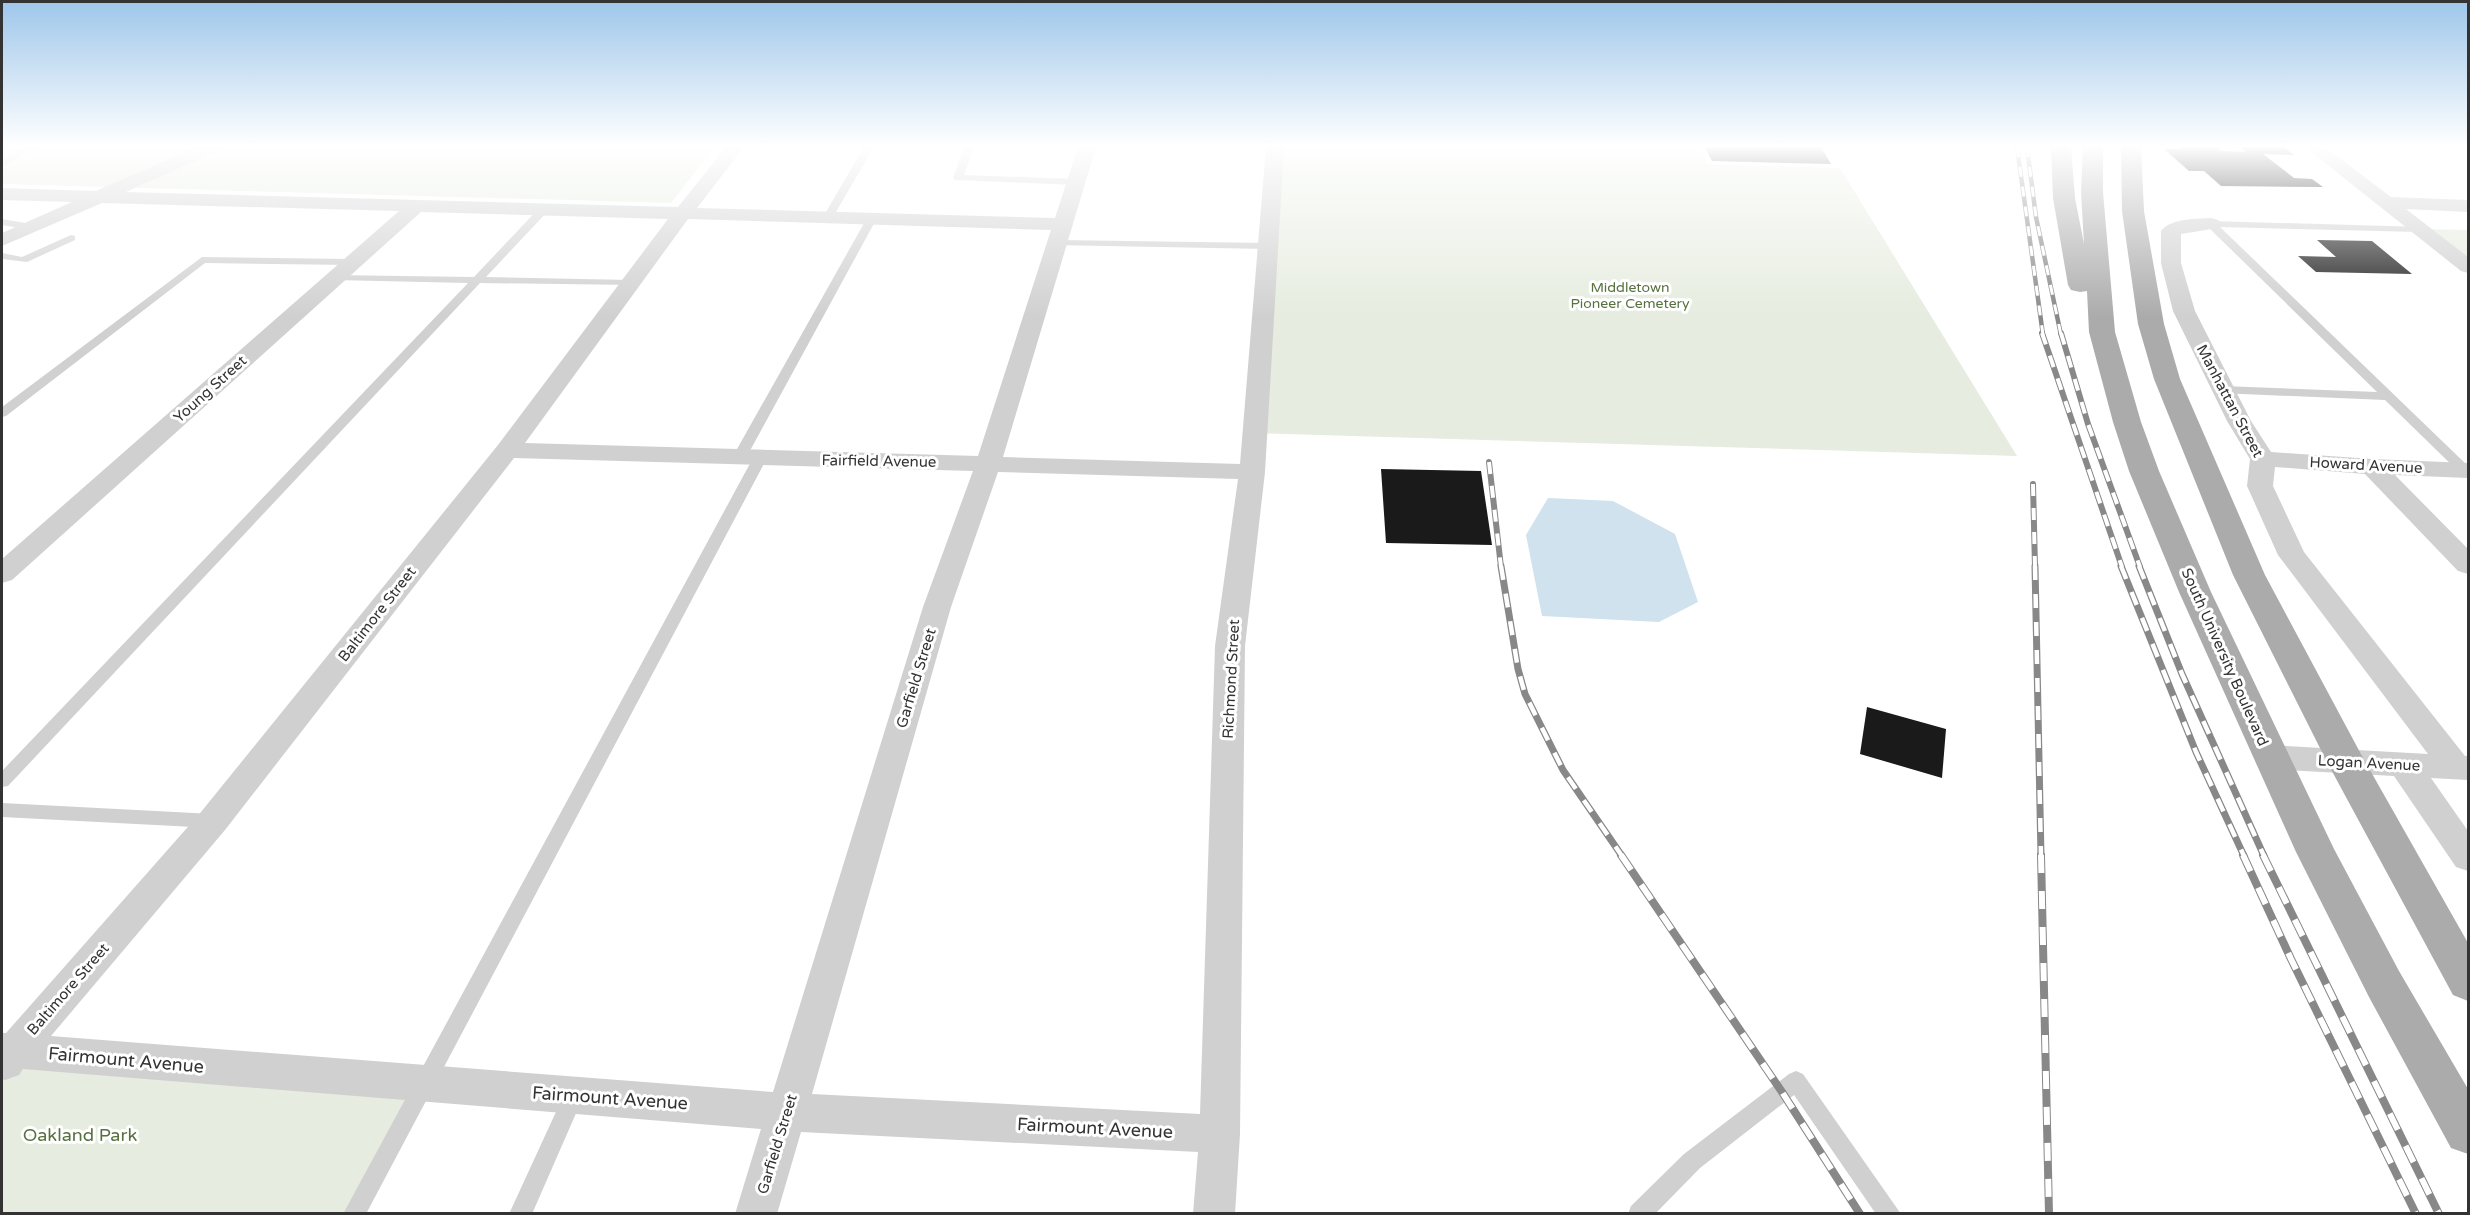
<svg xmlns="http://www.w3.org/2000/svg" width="2470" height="1215" font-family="'Varela Round',sans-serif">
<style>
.green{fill:#e6ecdf}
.water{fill:#cfe2ee}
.building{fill:#1a1a1a}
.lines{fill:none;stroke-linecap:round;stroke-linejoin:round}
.service{fill:#d0d0d0;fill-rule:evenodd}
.minor{fill:#d0d0d0;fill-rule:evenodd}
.primary{fill:#ababab;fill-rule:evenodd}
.rail-far3-casing{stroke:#888;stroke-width:4.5}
.rail-far2-casing{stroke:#888;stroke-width:6}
.rail-far1-casing{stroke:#888;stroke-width:7}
.rail-casing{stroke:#888;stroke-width:8}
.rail-far3{stroke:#fff;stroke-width:3;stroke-dasharray:10;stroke-linecap:butt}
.rail-far2{stroke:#fff;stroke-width:4;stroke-dasharray:12;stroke-linecap:butt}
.rail-far1{stroke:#fff;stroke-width:4.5;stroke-dasharray:14;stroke-linecap:butt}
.rail{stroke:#fff;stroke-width:6;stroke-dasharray:18;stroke-linecap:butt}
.labels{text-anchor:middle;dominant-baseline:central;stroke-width:6;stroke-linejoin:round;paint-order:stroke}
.far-park-label{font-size:14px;fill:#56703f;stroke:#fff}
.street-label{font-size:15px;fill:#333;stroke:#fff}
.near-street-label{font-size:18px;fill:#333;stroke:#fff}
.near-park-label{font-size:18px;fill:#56703f;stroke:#fff}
</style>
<rect width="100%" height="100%" fill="#fff"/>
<path class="green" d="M2,147h713l-44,56 -669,-19z
M1275,147h424l9,17 132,4 177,288 -763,-23z
M2419,229l49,1v37z
M14,1051l411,32 -71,130 -352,1v-147z"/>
<path class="water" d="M1548,498l65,3 62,33 23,68 -39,20 -117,-6 -16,-81z"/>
<path class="building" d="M1705,147h116l10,17 -119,-3z
M2179,147h38l5,4 24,1 -6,-5h44l10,8 -31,-1 31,24 18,1 11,8 -102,-1 -17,-15h-15l-25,-22h17z
M2317,240l55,1 40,33 -96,-2 -18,-16 38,1z
M1381,469l100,2 11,74 -106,-2z
M1867,707l79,22 -4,49 -82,-24z"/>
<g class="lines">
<path class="service" d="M25,147h12l-35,20v-7z
M864,147h10l-41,70 -9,2 -1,-2z
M964,147h10l-10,28 112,4 5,3 -5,3 -121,-5 -2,-2z
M545,205l4,1v4l-63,67 144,3 6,3 -2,2 -154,-2 -472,503 -6,1v-16l466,-488 -133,-3 -5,-3 1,-2 143,2 67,-71z
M872,215l5,3 -131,240 -2,3h-10l-2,-3 135,-240z
M2,219l29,5 5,3 -5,3 -29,-5z
M2211,221l212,6 1,2 -5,3 -199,-5 248,239v7h-8l-75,-73 -166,-7 -2,-3 6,-4 154,6 -170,-166v-4z
M71,235l4,1v4l-48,22 -25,-3v-6l20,4z
M1057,240l211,3 5,3 -5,3 -215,-4 -1,-2z
M202,257l149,2 5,3 -5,3 -146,-2 -199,153 -4,1v-10z
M760,454l7,4 -401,756h-23l410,-756z
M2,803l211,11 6,2 3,5 -3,5 -6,2 -211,-11z
M1796,1071l7,3 98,140h-25l-82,-119 -94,73 -45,46h-27l3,-8 53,-52 105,-80z
M574,1085l7,3 3,7 -52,119h-23l58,-126z"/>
<path class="minor" d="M196,147h24l-3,4 -91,41 552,15 48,-60h18l-47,61 358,10 23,-71h18l-93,310 237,7 26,-317h18l-19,325 -20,174 -5,488 -5,80h-42l5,-62 -397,-20 -24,82h-42l26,-85 -738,-60 -4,6 -14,5 -3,-1v-46h4l195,-221 297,-367 170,-226 -247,-7 -409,368 -10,3v-24l397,-348 -297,-8 -100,43v-13l70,-31 -70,-2v-12l94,3zM688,219l363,11 -73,226 -453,-13zM514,458l459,13 -50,136 -150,485 -722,-56 174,-206zM998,472l240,7 -23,167 -15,468 -388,-20 139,-487z
M2305,147h20l66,50 77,3v12l-62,-3 62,48v16l-7,-2z
M2211,218l7,2 3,4 -3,4 -37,6v29l14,48 56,110 20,31 101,7 96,4v15l-73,-3 73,74v25l-10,-3 -93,-97 -90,-7 -2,19 31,66 161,204h3v24l-37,-2 37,53v40l-12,-4 -62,-91 -124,-7 -11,-4 -5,-8 5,-8 11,-4 158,9 -150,-199 -31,-69 3,-27 -23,-38 -54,-110 -12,-48v-32c10,-13 35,-12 50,-13z"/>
<path class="primary" d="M2051,147h20l4,51 9,46 -3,-52 2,-45h20v45l12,140 26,90 18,49 52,121 123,257 65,122 69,118v65l-17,-6 -82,-151 -73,-145 -117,-260 -50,-121 -16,-49 -24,-90 -2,-41 -7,1 -9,-2 -3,-5 -15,-87z
M2121,147h20l3,64 20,113 16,55 85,196 97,181 106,187v58l-15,-6 -126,-233 -94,-187 -79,-196 -16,-55 -16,-113z"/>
<defs>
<path id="rail-far3" d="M2017,147l26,188
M2027,147l9,70 25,118"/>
<path id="rail-far2" d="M2042,333l80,234
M2061,333l27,91 52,143
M1489,462l12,105
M2033,484l2,83"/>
<path id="rail-far1" d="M1501,566l17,103 7,25 38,76 59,86
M2035,566l6,290
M2121,566l75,186 48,104
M2139,566l43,108 82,182"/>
<path id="rail" d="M1621,855l161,237 78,122
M2041,855l8,359
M2243,855l48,104 125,255
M2263,855l176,359"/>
</defs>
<use href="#rail-far3" class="rail-far3-casing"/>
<use href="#rail-far2" class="rail-far2-casing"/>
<use href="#rail-far1" class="rail-far1-casing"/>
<use href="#rail" class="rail-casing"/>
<use href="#rail-far3" class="rail-far3"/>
<use href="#rail-far2" class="rail-far2"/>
<use href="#rail-far1" class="rail-far1"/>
<use href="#rail" class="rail"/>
</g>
<linearGradient id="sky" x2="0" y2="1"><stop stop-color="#9ec6ea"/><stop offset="0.46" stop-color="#fff"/><stop offset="1" stop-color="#fff" stop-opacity="0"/></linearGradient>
<rect width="2470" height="317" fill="url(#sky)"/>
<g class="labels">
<g class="far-park-label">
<text x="1630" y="287">Middletown<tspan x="1630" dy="16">Pioneer Cemetery</tspan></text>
</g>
<g class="street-label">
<text transform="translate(210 389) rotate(-42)">Young Street</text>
<text transform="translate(2230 401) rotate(62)">Manhattan Street</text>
<text transform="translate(879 461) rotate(1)">Fairfield Avenue</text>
<text transform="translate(2366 465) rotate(3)">Howard Avenue</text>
<text transform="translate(377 614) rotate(-52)">Baltimore Street</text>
<text transform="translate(2225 657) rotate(66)">South University Boulevard</text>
<text transform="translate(916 678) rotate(-73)">Garfield Street</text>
<text transform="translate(1231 679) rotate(-87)">Richmond Street</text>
<text transform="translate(2369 763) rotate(3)">Logan Avenue</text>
<text transform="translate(68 989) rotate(-49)">Baltimore Street</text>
<text transform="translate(777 1144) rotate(-73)">Garfield Street</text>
</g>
<g class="near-street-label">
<text transform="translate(126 1060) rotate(5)">Fairmount Avenue</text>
<text transform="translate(610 1098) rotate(4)">Fairmount Avenue</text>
<text transform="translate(1095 1128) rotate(3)">Fairmount Avenue</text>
</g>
<g class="near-park-label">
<text x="80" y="1135">Oakland Park</text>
</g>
</g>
<rect width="2470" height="1215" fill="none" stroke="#333333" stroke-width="6"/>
</svg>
